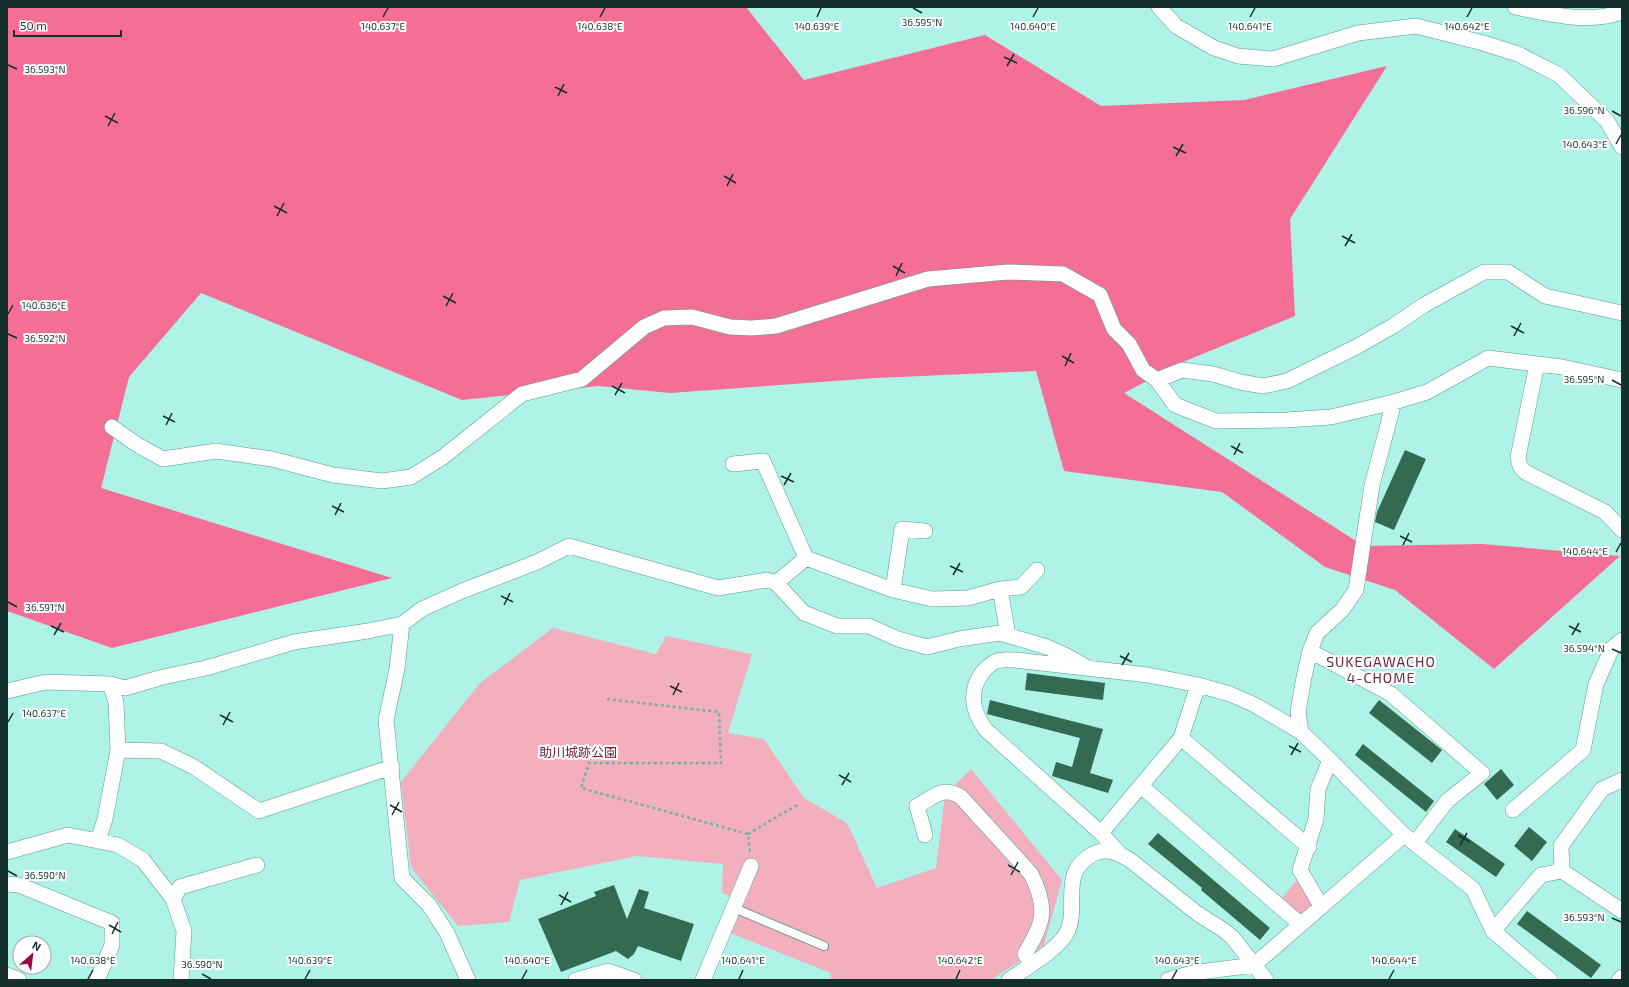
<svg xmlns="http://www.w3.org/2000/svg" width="1629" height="987" font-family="'Exo 2','Noto Sans JP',sans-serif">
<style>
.green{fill:#f4afbf}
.forest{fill:#f56e96}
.building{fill:#346952}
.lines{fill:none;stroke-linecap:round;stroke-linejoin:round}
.lane-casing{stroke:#589a90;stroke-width:10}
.street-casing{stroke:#589a90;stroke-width:16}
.path{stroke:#79afa7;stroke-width:2.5;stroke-dasharray:3 3;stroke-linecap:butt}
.lane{stroke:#fff;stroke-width:8}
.street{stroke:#fff;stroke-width:15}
.ticks{fill:none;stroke:#14302c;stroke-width:1.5}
.labels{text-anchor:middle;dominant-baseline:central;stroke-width:4;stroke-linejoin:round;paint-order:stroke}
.park-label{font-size:13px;fill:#701b39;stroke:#fff}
.neighbourhood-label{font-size:14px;letter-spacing:1px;fill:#6c273d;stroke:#fff}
.ticks-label{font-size:10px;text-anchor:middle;fill:#14302c;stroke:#fff;stroke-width:4;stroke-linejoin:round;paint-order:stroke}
</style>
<rect width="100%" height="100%" fill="#aff3e8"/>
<path class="green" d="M553,628l103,26 10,-18 86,18 -24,79 36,6 40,59 43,25 30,65 59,-20 9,-73 26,-26 91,111 -18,65 -53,35h-161l1,-7 -113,-45 14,-31 -10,-4 1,-29 -86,-8 -117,24 -11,42 -51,4 -47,-58 -10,-86 79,-99z
M1301,875l18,31 -19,17 -22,-20z"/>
<path class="forest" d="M7,7h739l58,73 181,-45 116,71 143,-6 143,-34 -97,153 5,97 -112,46 -59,31 240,153 118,-2 138,12 -126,113 -99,-79 -70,-23 -103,-75 -158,-21 -28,-100 -160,7 -206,15 -71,-7 -137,14 -261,-107 -72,84 -28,111 291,90 -280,70 -105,-37z"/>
<path class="building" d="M1405,450l21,9 -32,71 -19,-8 2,-10z
M1027,673l78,10 -2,17 -78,-10z
M990,700l113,29 -13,44 23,7 -5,13 -56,-17 4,-14 16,5 8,-29 -93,-24z
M1379,700l63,50 -10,13 -63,-50z
M1363,744l71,57 -8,11 -71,-57z
M1501,769l13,16 -17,15 -13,-16z
M1529,827l18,15 -15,19 -18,-15z
M1455,829l50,35 -9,13 -50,-35z
M1158,833l112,95 -10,12 -59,-50 1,-2 -54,-44z
M614,885l13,34 12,-30 10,3 -5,16 50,16 -13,37 -43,-15 -4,8 -6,5 -12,-8 -55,21 -23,-53 58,-23 -2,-4z
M1527,911l74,54 -10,13 -74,-54z"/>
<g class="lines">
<defs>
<path id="lane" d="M734,908l90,38"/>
<path id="street" d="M1159,7l17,19 38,22 24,8 35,3 85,-26 58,-7 67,17 35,11 41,21 48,46 15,26
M1515,7c33,7 74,17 107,5
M1537,364l-19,93 2,9 5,6 80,40 17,18
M1157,380l25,-10 31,4 27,8 23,4 24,-5 69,-34 37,-21 31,-21 60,-33h24l37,24 77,17
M112,427l24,17 27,15 53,-8 56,8 61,16 49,6 29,-4 32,-20 79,-63 60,-15 62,-52 20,-9 28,-1 38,10 22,1 24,-2 152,-47 80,-7 55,2 37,21 14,34 15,15 14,26 14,10 18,25 41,16 70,-1 45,-3 63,-15 33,-10 61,-34 74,9 60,13
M733,464l30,-3 43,97 -30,25
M806,558l87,32 39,9 36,-1 32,-9 21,-2 16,-17
M1000,589l8,46
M893,590l9,-61 23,2
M402,624l-5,45 -11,51 16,158 27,27 18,28 21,47
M1310,651l81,43 91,79 -35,28 -32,42
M7,691l39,-9 64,2 15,4 38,-11 43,-9 88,-26 74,-11 34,-7 20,-15 40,-18 75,-29 32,-16 149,42 49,-8 9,3 28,30 33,13h32l29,13 29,8 32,-8 41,-6 47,14 20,9 21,12
M1301,732l-3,-20 6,-35 6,-26 7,-18 25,-23 14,-20 16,-105 22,-83
M1181,738l128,109
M118,750l43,1 33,16 65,44 133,-44
M1141,786l159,138
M1513,810l70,-60 13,-66 16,-36 10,-8
M1101,833l80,-95 17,-53
M925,835l-8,-29c17,-9 26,-21 44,-9l70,77c6,12 13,31 10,45 -2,12 -10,24 -16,35l6,10
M98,841l7,-22 13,-69 -2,-48 -6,-18
M7,852l61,-17 50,10 25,15 30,39 11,32 -3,49
M1120,854l-19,-21 -115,-103c-14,-19 -18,-37 -4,-57 4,-5 9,-10 15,-12 5,-2 13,-1 18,-1l133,15 50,10 32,9 25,11 46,27 29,28 74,75 69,54 20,42 57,49
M1562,871l-1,-25 41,-57 20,-9
M7,884l12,1 93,38v22l-15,35
M173,899l7,-12 77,-22
M1321,906l-21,-36 16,-51 2,-30 12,-29
M1493,931l48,-56 21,-4 60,40
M1254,965l150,-130
M7,975l12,5
M576,980l32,-9 26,9
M703,980l48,-114
M1009,980c15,-11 48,-30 57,-46 15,-25 -9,-61 27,-80 14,-7 25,-1 37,6l68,54 24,15 10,8 34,43
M1168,980l24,-7 62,-8
M1619,980l3,-3"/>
</defs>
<use href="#lane" class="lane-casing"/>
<use href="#street" class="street-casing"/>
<path class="path" d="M607,699l112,13 2,51h-132l-8,25 167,46 2,18
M748,834l49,-29"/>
<use href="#lane" class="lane"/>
<use href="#street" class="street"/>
</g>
<path class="ticks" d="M913,8l9,5M383,17l5,-9M600,17l5,-9M817,17l4,-9M1033,17l5,-9M1250,17l5,-9M1467,17l5,-9M1004,57l13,6M8,65l9,4M1007,66l7,-12M555,87l12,6M558,96l6,-12M1612,111l9,5M105,116l13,7M108,126l7,-13M1616,144l5,-9M1173,147l13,6M1176,156l7,-12M724,176l12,7M727,186l6,-12M274,206l13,7M277,216l7,-13M1342,236l13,7M1345,246l7,-12M893,266l12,7M896,276l6,-13M443,296l13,7M446,306l7,-13M8,314l5,-9M1511,326l13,7M8,334l9,4M1514,336l7,-13M1062,356l12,7M1065,366l6,-13M1612,380l9,5M612,386l13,7M615,395l7,-12M163,416l12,6M166,425l6,-12M1231,446l12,7M1234,455l6,-12M781,476l13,6M784,485l7,-12M332,506l12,6M335,515l6,-12M1400,536l12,6M1403,545l6,-12M1616,552l5,-9M950,566l13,6M953,575l7,-12M501,596l12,6M8,602l9,5M504,605l6,-12M51,626l13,6M1569,626l12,6M54,635l7,-12M1572,635l7,-12M1612,649l9,4M1120,656l12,6M1122,665l7,-12M670,686l12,6M673,695l6,-12M220,715l13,7M8,722l5,-9M223,725l7,-13M1289,746l12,6M1291,755l7,-12M839,775l12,7M842,785l7,-12M390,805l12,7M392,815l7,-13M1458,835l12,7M1460,845l7,-12M1008,865l12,7M8,871l9,5M1011,875l7,-13M559,895l12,7M561,905l7,-13M1612,918l9,4M109,925l12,7M112,934l6,-12M202,974l9,5M88,979l5,-9M305,979l5,-9M522,979l5,-9M739,979l4,-9M956,979l4,-9M1172,979l5,-9M1389,979l5,-9"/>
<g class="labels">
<g class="park-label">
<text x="578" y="752">助川城跡公園</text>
</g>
<g class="neighbourhood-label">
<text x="1381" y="661">SUKEGAWACHO<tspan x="1381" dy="16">4-CHOME</tspan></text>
</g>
</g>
<g class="ticks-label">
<text x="922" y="26">36.595°N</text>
<text x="383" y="30">140.637°E</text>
<text x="1033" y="30">140.640°E</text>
<text x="1467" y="30">140.642°E</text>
<text x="600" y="30">140.638°E</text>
<text x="817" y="30">140.639°E</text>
<text x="1250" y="30">140.641°E</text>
<text x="45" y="73">36.593°N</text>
<text x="1584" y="114">36.596°N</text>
<text x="1585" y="148">140.643°E</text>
<text x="44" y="309">140.636°E</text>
<text x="45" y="342">36.592°N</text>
<text x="1584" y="383">36.595°N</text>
<text x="1585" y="555">140.644°E</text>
<text x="45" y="611">36.591°N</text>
<text x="1584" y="652">36.594°N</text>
<text x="44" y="717">140.637°E</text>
<text x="45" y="879">36.590°N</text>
<text x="1584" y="921">36.593°N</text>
<text x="93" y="964">140.638°E</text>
<text x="310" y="964">140.639°E</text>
<text x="527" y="964">140.640°E</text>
<text x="743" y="964">140.641°E</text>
<text x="960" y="964">140.642°E</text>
<text x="1177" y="964">140.643°E</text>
<text x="1394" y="964">140.644°E</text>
<text x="202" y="968">36.590°N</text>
</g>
<rect width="1629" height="987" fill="none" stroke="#14302c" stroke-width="16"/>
<g transform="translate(32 955) rotate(28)"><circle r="19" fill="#ffffff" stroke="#a1acab"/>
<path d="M0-3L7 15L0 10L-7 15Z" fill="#a0084c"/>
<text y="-6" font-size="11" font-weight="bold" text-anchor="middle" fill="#14302c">N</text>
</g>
<path d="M14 30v6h107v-6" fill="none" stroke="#14302c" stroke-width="2"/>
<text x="20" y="30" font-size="12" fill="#14302c" stroke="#ffffff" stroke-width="3" paint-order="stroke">50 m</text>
</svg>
